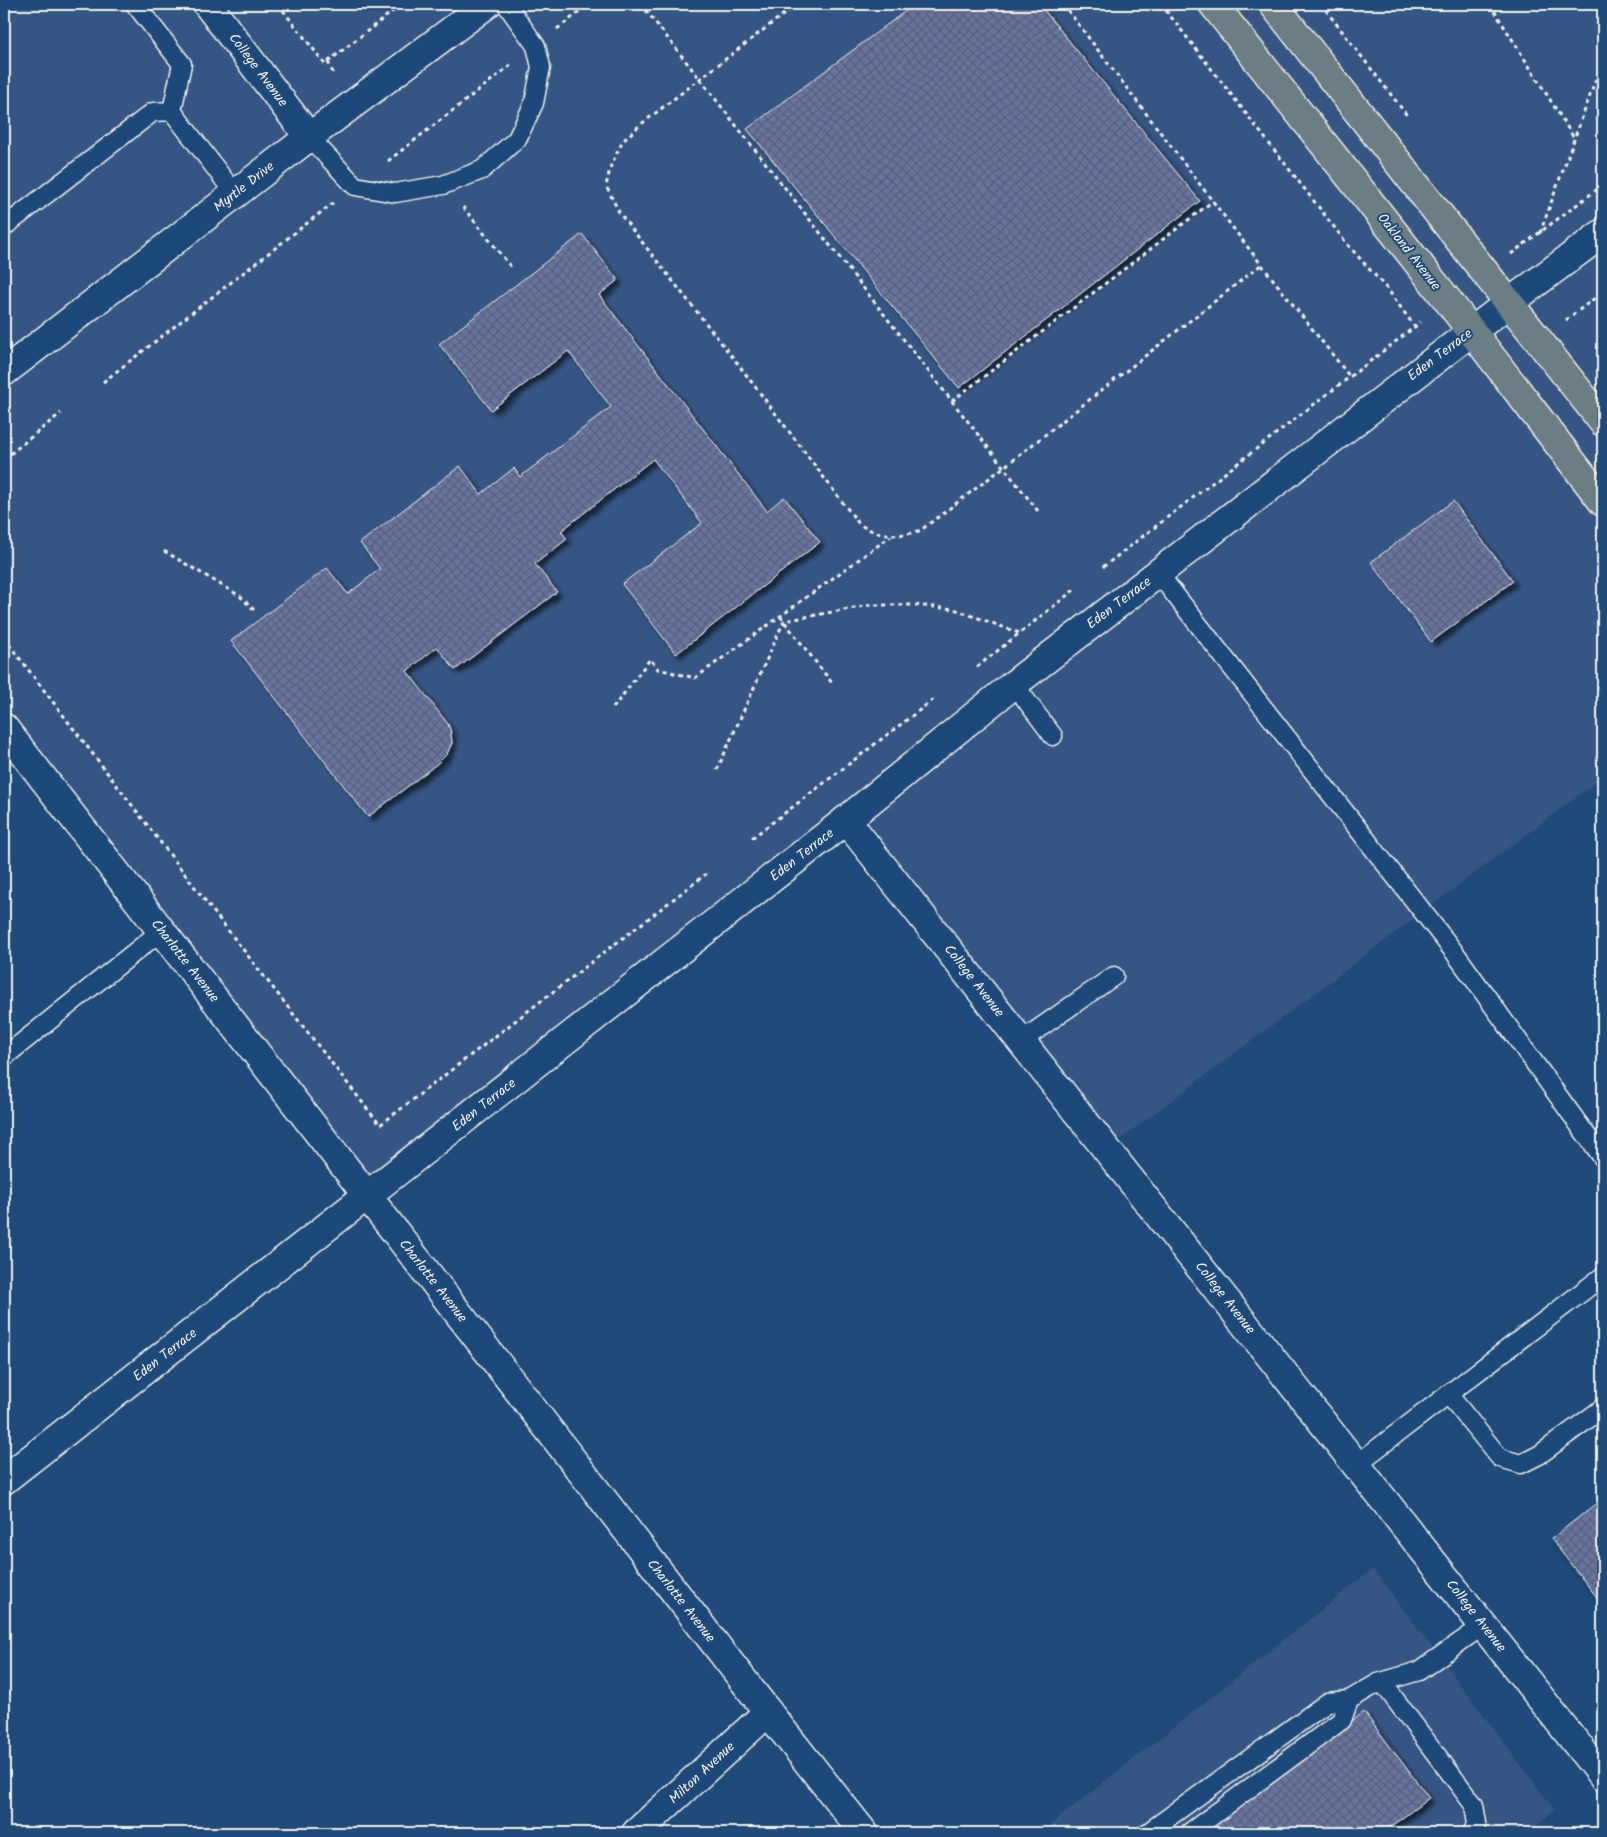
<svg xmlns="http://www.w3.org/2000/svg" width="1607" height="1837" font-family="Kalam,sans-serif">
<style>
.built{fill:#355785}
.building{fill:url(#building-cross-hatch);stroke:#f4f1e8;filter:url(#shadow)}
.lines{fill:none;stroke-linecap:round;stroke-linejoin:round}
.service-casing{stroke:#f4f1e8;stroke-width:21}
.minor-casing{stroke:#f4f1e8;stroke-width:31}
.tertiary-casing{stroke:#f4f1e8;stroke-width:31}
.primary-casing{stroke:#f4f1e8;stroke-width:31}
.path{stroke:#f4f1e8;stroke-width:3;stroke-dasharray:4 4;stroke-linecap:butt}
.service{stroke:#1f4a7a;stroke-width:18}
.minor{stroke:#1f4a7a;stroke-width:28}
.tertiary{stroke:#1f4a7a;stroke-width:28}
.primary{stroke:#6b7e84;stroke-width:28}
.labels{text-anchor:middle;dominant-baseline:central;stroke-width:4;stroke-linejoin:round;paint-order:stroke}
.street-label{font-size:14px;fill:#f4f1e8;stroke:#1f4a7a}
</style>
<defs>
<pattern id="building-cross-hatch" width="8" height="8" patternUnits="userSpaceOnUse" patternTransform="scale(1.25)"><rect width="8" height="8" fill="#6774a0"/><path d="M0 0l8 8M0 8l8-8" fill="none" stroke="#5a6078"/></pattern>
<filter id="shadow"><feDropShadow dx="4.5" dy="4.5" stdDeviation="2.5" flood-color="#0009"/></filter>
</defs>
<rect width="100%" height="100%" fill="#1f4a7a"/>
<filter id="ink" filterUnits="userSpaceOnUse"><feTurbulence type="fractalNoise" baseFrequency=".02" numOctaves="2"/><feDisplacementMap in="SourceGraphic" scale="10" xChannelSelector="R" yChannelSelector="G"/><feConvolveMatrix kernelMatrix="1 2 1 2 8 2 1 2 1" color-interpolation-filters="sRGB"/></filter>
<g filter="url(#ink)">
<path class="built" d="M4,4h1599v773l-496,372 -261,-329 -478,377 -364,-473z
M1373,1569l181,240 -18,19 4,5h-500z"/>
<path class="building" d="M915,4h124l161,197 -241,187 -212,-259z
M582,234l36,46 -19,15 168,216 17,-14 36,45 -144,112 -54,-70 80,-61 -49,-64 -92,72 6,8 -32,25 22,28 -102,78 -18,-23 -30,24 41,53 3,8 1,11 -5,11 -9,9 -70,54 -137,-176 96,-73 21,26 32,-25 -20,-26 100,-77 21,28 33,-26 6,9 91,-70 -43,-56 -77,59 -52,-66z
M1453,501l60,80 -82,61 -60,-80z
M1603,1498v107l-52,-66z
M1364,1712l65,86 -47,35h-180z"/>
<g class="lines">
<defs>
<path id="service" d="M135,4l47,60 -10,47 63,83
M309,137l46,49 40,7 48,-8 39,-15 35,-31 17,-36 7,-36 -5,-21 -30,-42
M4,227l149,-115 19,-1
M1158,573l297,380 148,205
M1014,684l39,52
M1021,1041l93,-65
M4,1057l157,-126
M1448,1394l52,64 21,6 18,-9 64,-47
M1357,1464l246,-188
M1382,1682l92,123 3,18 -5,10
M1147,1833l181,-131 21,-2 29,-17 41,-12 65,-46
M1189,1833l153,-113 7,-20"/>
<path id="minor" d="M207,4l102,133
M1510,302l93,-69
M4,372l305,-235 178,-133
M846,820l757,957
M636,1833l132,-121"/>
<path id="tertiary" d="M4,728l764,984 96,121
M4,1480l842,-660 168,-136 496,-382"/>
<path id="primary" d="M1213,4l236,298 154,200
M1273,4l330,418"/>
</defs>
<use href="#service" class="service-casing"/>
<use href="#minor" class="minor-casing"/>
<use href="#tertiary" class="tertiary-casing"/>
<use href="#primary" class="primary-casing"/>
<path class="path" d="M278,4l47,60 77,-60
M641,4l397,507
M797,4l-157,121 -17,16 -12,24 -5,21 14,28 118,150 121,160c18,12 42,14 62,6l83,-63 258,-203
M1063,4l183,241 104,132
M1161,4l187,241 40,45 30,41
M1321,4l88,114
M1490,4l84,134
M557,29l33,-25
M328,62l6,13
M388,161l123,-96
M463,207l48,60
M1540,233l63,-173
M1511,254l92,-69
M1566,320l37,-28
M103,382l230,-179
M952,401l261,-200
M4,459l57,-46
M164,551l76,45 16,16
M1103,567l318,-245
M780,616l52,67
M4,638l216,282 160,205 326,-251
M977,667l97,-77
M613,708l37,-49 8,10 37,9 196,-142
M717,770l67,-149 86,-16h44l40,4 65,24
M752,838l182,-139"/>
<use href="#service" class="service"/>
<use href="#minor" class="minor"/>
<use href="#tertiary" class="tertiary"/>
<use href="#primary" class="primary"/>
</g>
</g>
<g class="labels">
<g class="street-label">
<text transform="translate(258 70) rotate(53)">College Avenue</text>
<text transform="translate(244 187) rotate(-38)">Myrtle Drive</text>
<text transform="translate(1409 252) rotate(52)">Oakland Avenue</text>
<text transform="translate(1440 355) rotate(-37)">Eden Terrace</text>
<text transform="translate(1119 603) rotate(-37)">Eden Terrace</text>
<text transform="translate(802 855) rotate(-38)">Eden Terrace</text>
<text transform="translate(185 961) rotate(52)">Charlotte Avenue</text>
<text transform="translate(974 981) rotate(52)">College Avenue</text>
<text transform="translate(484 1105) rotate(-38)">Eden Terrace</text>
<text transform="translate(433 1281) rotate(52)">Charlotte Avenue</text>
<text transform="translate(1225 1298) rotate(52)">College Avenue</text>
<text transform="translate(165 1355) rotate(-38)">Eden Terrace</text>
<text transform="translate(681 1601) rotate(52)">Charlotte Avenue</text>
<text transform="translate(1476 1616) rotate(52)">College Avenue</text>
<text transform="translate(702 1773) rotate(-43)">Milton Avenue</text>
</g>
</g>
<rect width="1607" height="1837" fill="none" stroke="#1f4a7a" stroke-width="20"/>
<rect x="10" y="10" width="1587" height="1817" fill="none" stroke="#f4f1e8" stroke-width="2" filter="url(#ink)"/>
</svg>
